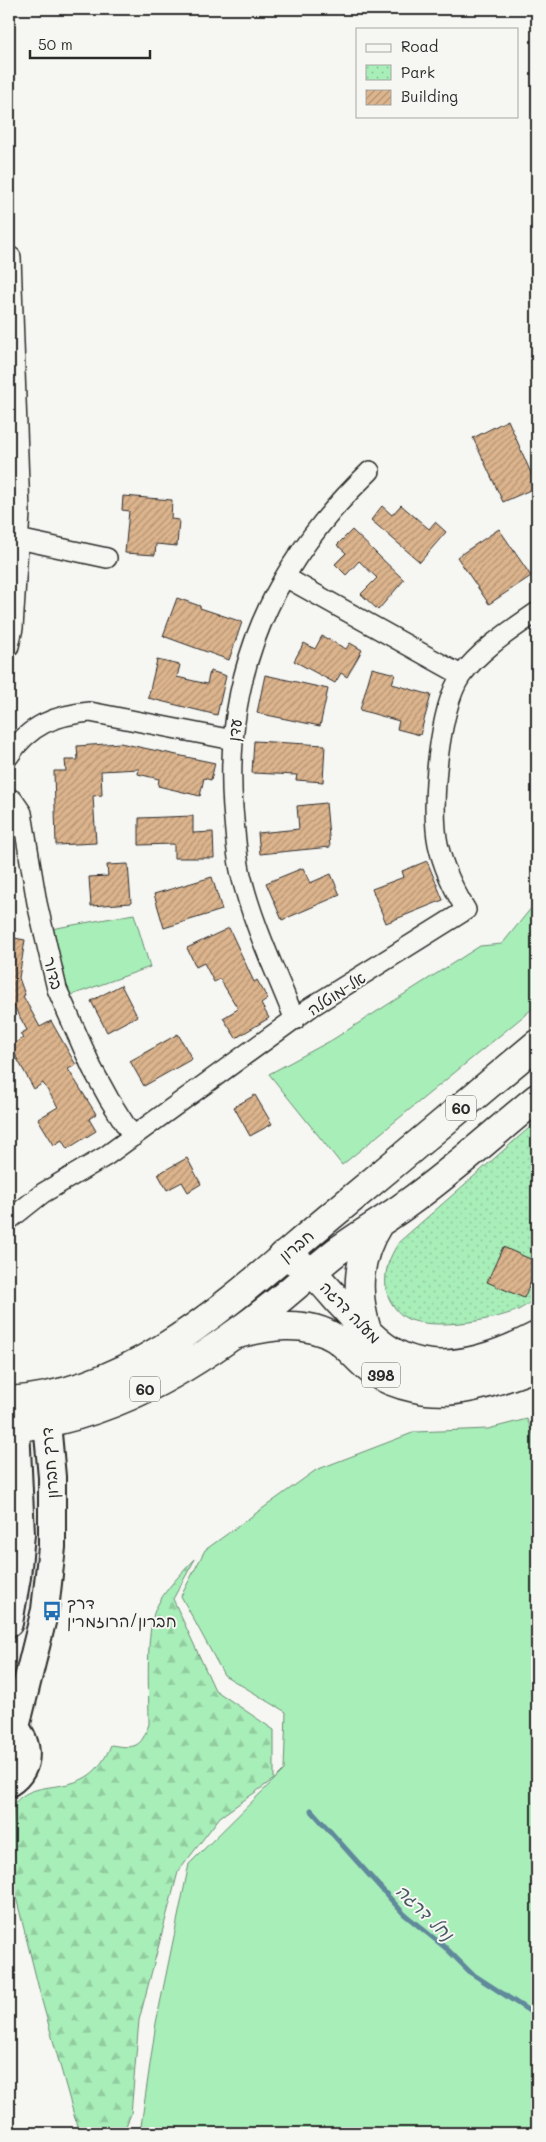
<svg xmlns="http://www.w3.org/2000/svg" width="546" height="2142" font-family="Mali,'Playpen Sans Hebrew',sans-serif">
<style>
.grass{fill:#a8eeb9;stroke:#6a8c72}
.forest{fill:url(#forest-firs);stroke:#6a8c72}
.park{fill:url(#park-dots);stroke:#6a8c72}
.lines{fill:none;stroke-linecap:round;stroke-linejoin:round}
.stream{stroke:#60899b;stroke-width:5}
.building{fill:url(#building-hatch);stroke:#2b2b2b}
.street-casing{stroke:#2b2b2b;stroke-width:22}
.secondary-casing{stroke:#2b2b2b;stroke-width:30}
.primary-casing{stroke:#2b2b2b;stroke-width:31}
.highway-casing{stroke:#2b2b2b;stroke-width:31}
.street{stroke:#f6f6f2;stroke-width:19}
.secondary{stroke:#f6f6f2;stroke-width:26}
.primary{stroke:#f6f6f2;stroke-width:28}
.highway{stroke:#f6f6f2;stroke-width:28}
.labels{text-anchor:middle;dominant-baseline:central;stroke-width:4;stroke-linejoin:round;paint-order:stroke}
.shield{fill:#f6f6f2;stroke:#686867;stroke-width:1}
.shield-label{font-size:15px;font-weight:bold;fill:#2b2b2b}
.street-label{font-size:16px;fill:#2b2b2b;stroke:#f6f6f2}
.poi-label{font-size:16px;fill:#2b2b2b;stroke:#f6f6f2;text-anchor:start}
.water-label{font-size:18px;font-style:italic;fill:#465a63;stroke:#f6f6f2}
</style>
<defs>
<pattern id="forest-firs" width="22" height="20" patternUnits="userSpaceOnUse" patternTransform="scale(1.25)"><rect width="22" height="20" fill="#a8eeb9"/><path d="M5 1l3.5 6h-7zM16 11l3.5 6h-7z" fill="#91cc9f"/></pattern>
<pattern id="park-dots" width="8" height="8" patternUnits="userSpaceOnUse" patternTransform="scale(1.25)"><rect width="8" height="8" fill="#a8eeb9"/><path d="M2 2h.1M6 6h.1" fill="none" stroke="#91cc9f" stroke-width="1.8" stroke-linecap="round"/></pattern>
<pattern id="building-hatch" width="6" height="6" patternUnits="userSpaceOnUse" patternTransform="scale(1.25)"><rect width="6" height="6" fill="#dcb48d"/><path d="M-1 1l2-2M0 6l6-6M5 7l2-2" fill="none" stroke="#b39373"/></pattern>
</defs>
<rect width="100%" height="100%" fill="#f6f6f2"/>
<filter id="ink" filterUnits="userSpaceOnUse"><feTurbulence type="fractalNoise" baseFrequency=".02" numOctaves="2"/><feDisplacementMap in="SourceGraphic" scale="10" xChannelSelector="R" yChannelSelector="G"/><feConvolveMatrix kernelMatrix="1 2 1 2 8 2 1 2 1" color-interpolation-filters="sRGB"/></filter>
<g filter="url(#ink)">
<path class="grass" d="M537,901v104l-195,160 -73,-91 63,-34 148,-94 22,-2z
M134,914l16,53 -81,29 -18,-67z
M527,1419l10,24v690h-397l16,-110 33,-159 95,-94 2,-58 -62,-37 -43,-79 24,-46 111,-80 99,-38 73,-3z"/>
<path class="forest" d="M195,1559l-22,40 42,91 59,40v49l-54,38 -42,55 -39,148 -8,94 -8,19h-44l-37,-132 -33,-132 5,-65c25,-32 73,1 97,-59 24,4 30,3 38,-21 0,-29 -4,-92 7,-116 9,-19 25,-34 39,-49z"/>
<path class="park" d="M537,1121v177c-6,4 -13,9 -19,12 -26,11 -84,20 -110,9 -11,-5 -20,-19 -22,-30 -2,-19 3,-31 13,-47z"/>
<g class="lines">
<path class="stream" d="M311,1810l93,104 43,35 24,24 66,43"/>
</g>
<path class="building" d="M508,420l29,67 -34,15 -30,-64z
M123,496l49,4 -1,19 8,1 -2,26 -21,-2 -1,11 -30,-2 4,-42 -7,-1z
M401,505l28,24 6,-7 11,10 -26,30 -49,-42 11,-14 10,9z
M499,529l32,47 -42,28 -32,-47z
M352,530l52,50 -26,30 -17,-16 16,-16 -18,-17 -13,14 -11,-11 11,-11 -9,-8z
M177,598l23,8v2l42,14 -13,38 -66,-24z
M322,636l24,13 4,-6 12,7 -15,27 -6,-4 -6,10 -41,-22 10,-18 11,6z
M157,660l23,5 -3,12 30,7 3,-13 14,4 2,1 -9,39 -69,-17z
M372,668l23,6 -3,10 39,11 -11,40 -23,-6 2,-8 -39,-11z
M265,675l63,14 -8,37 -63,-13z
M254,741l71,4 -2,37 -27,-2 1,-5 -45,-2z
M120,743l95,20 -4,17 -7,-2 -4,18 -42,-10 1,-7 -21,-5 1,-5 -38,2 1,24 -9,1 3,47 -40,2 -2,-74h12l-1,-11h13l-1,-14z
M326,803l4,44 -70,7 -2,-21 41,-4 -2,-23z
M193,816v17l20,-1 1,26h-40v-14l-35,1v-27z
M427,861l16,39 -57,23 -14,-34 32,-12 -2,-6z
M128,864l3,39 -40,3 -2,-29 19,-1 -1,-11z
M303,868l7,15 21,-9 9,21 -58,25 -16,-37z
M212,877l10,33 -58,18 -10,-34z
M229,928l25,54 3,-2 11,19 -7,5 8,14 -33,20 -13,-20 15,-9 -18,-30 -6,3 -10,-19 -8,4 -9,-19z
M9,937l16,3 -6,38 6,17 -2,1 17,31 11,-6 25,44 -8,4 28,45 -7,5 7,12 -29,18 -5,-9 -8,5 -16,-26 20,-12 -15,-24 -9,6 -24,-43 13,-8 -3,-4 7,-4 -16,-29 -2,1z
M121,985l16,31 -30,16 -16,-31z
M178,1034l14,25 -48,27 -14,-25z
M255,1095l17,29 -22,12 -16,-29z
M187,1158l14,26 -13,8 -6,-10 -15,8 -9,-16z
M503,1247l34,15v5l-13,31 -37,-16z"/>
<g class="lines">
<defs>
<path id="street" d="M9,537l98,21
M285,577l176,98
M9,646l4,-18 7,-115 -9,-256
M9,756c20,-31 46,-41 81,-44l143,28
M9,798l4,2 9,13 15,90 20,86 35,79 17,31 24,38
M295,1020c-19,-48 -42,-95 -54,-145 -5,-22 -6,-45 -8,-67 -10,-136 40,-244 137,-337
M9,1220l34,-27 63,-37 205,-149 155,-97c-12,-20 -23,-43 -28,-66 -8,-38 1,-137 23,-168 19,-26 50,-46 76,-64"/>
<path id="secondary" d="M9,1623l8,-46 4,-43 -5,-107 12,-28 19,24 5,54v70l-7,63 -29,117
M9,1721c21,17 24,47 0,62"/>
<path id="primary" d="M283,1256c26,8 40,28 58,48 14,15 29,33 47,45 46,31 105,10 149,-13
M234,1335c32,-9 71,-16 101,3 14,9 24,23 37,33 12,8 29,14 43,17 41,10 84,-8 122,-22"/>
<path id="highway" d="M367,1331c-12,-39 -10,-73 12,-108
M9,1401c130,-8 227,-106 322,-185 69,-57 137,-114 206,-172
M9,1428c99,-8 184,-60 260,-120 23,-18 44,-38 67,-56 23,-17 49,-32 72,-49 45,-32 86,-70 129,-105"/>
</defs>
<use href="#street" class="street-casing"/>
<use href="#secondary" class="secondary-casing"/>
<use href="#primary" class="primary-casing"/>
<use href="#highway" class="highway-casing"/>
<use href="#street" class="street"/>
<use href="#secondary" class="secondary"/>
<use href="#primary" class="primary"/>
<use href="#highway" class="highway"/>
</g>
</g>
<defs>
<symbol id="bus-bare" viewBox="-9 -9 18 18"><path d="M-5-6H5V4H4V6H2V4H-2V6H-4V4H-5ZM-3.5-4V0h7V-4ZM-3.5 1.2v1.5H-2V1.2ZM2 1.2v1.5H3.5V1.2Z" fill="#1f6fb2" stroke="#f6f6f2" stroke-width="2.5" paint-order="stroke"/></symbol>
</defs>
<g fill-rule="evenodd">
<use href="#bus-bare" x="38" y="1597" width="28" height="28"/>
</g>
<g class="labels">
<g class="shield">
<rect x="446" y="1095.5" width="30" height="25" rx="4"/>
<rect x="362" y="1362.5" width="38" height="25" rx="4"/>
<rect x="130" y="1376.5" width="30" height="25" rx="4"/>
</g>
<g class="shield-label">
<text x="461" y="1108">60</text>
<text x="381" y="1375">398</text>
<text x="145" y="1389">60</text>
</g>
<g class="street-label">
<text transform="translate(234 730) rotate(-84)">עדן</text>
<text transform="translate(54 973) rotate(75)">בדור</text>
<text transform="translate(336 993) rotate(-33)">אל-מוטלה</text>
<text transform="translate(296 1245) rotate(-40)">חברון</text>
<text transform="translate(351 1312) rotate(46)">מעלה דרגה</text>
<text transform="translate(49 1463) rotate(-95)">דרך חברון</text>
</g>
<g class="poi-label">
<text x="67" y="1602">דרך<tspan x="67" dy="18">חברון/הרוזמרין</tspan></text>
</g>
<g class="water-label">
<text transform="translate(425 1912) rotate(44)">נחל דרגה</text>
</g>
</g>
<rect width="546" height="2142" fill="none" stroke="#f6f6f2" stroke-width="30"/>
<rect x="15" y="15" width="516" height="2112" fill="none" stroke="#2b2b2b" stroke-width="2" filter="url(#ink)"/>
<rect x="356" y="28" width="162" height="90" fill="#f6f6f2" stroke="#a5a5a2"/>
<rect x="366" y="44" width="25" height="8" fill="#f6f6f2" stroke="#a5a5a2"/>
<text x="401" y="52" font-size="15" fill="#2b2b2b">Road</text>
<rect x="366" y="65" width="25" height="15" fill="url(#park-dots)" stroke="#a5a5a2"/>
<text x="401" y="78" font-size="15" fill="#2b2b2b">Park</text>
<rect x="366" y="90" width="25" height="15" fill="url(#building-hatch)" stroke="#a5a5a2"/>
<text x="401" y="102" font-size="15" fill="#2b2b2b">Building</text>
<path d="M30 50v8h120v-8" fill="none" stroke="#2b2b2b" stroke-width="2.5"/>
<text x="38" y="50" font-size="15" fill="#2b2b2b" stroke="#f6f6f2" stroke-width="4" paint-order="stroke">50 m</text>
</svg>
